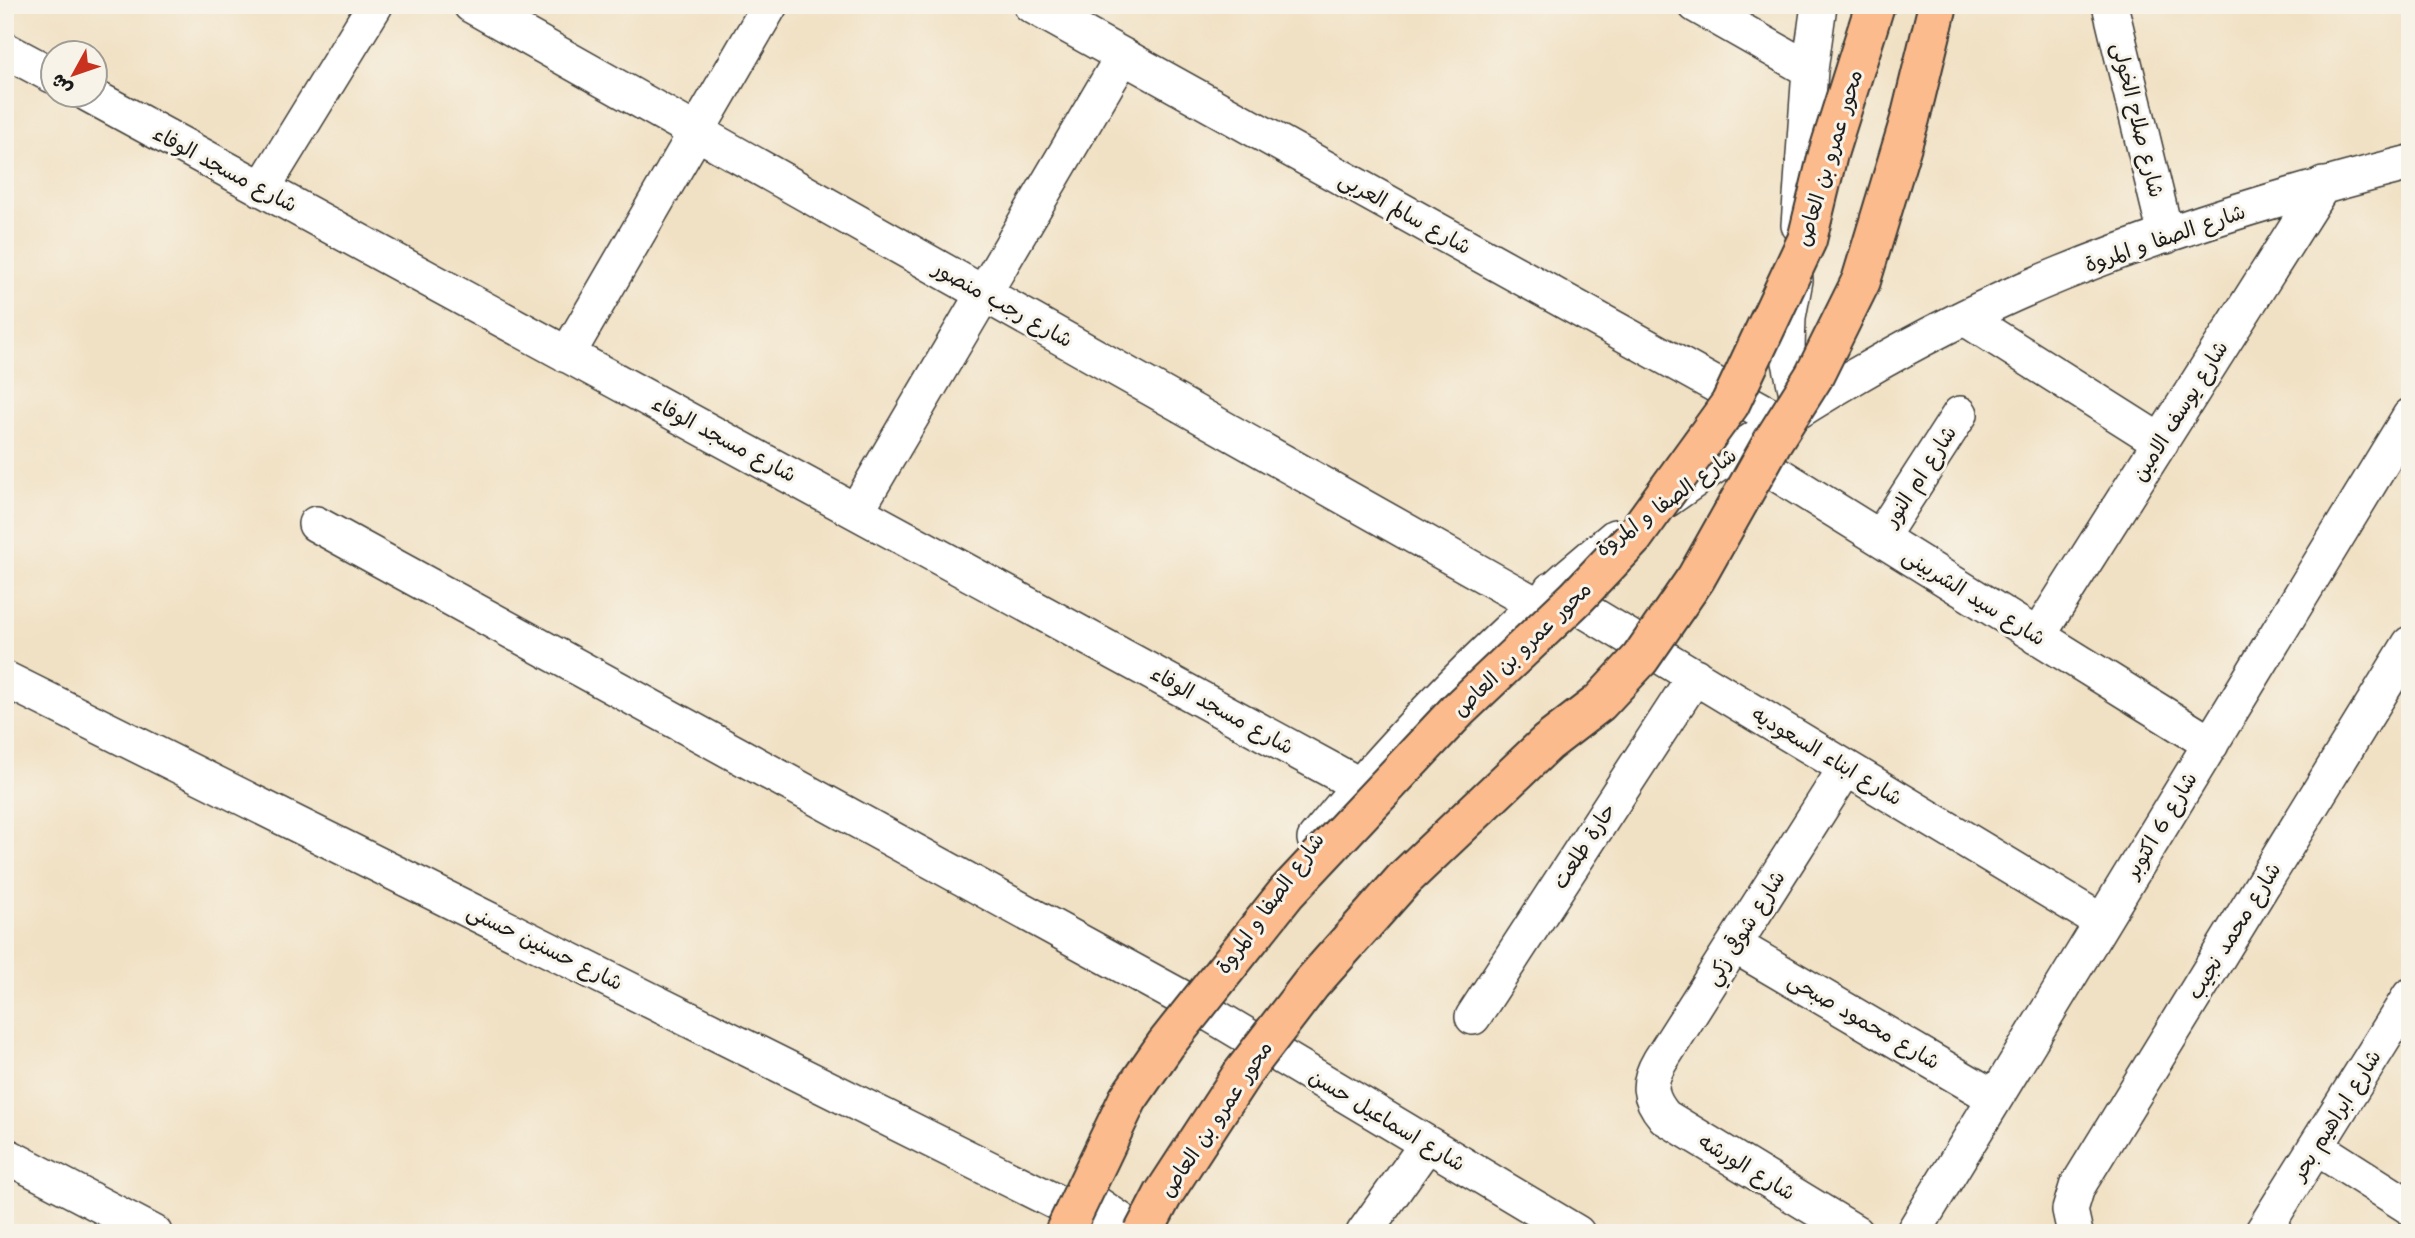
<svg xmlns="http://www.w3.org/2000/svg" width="2415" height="1238" font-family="'Shantell Sans','Playpen Sans Arabic',sans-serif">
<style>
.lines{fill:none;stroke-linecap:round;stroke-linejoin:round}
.street-casing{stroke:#3c3a35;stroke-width:38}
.street{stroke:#fff;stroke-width:35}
.primary-bridge-casing{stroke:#3c3a35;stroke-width:42;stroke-linecap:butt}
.primary-bridge{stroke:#fbbb8d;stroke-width:38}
.labels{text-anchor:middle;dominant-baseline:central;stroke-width:6;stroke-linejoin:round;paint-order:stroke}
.street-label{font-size:21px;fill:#1c1c1c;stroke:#f7f3e8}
</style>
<rect width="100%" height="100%" fill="#f7f3e8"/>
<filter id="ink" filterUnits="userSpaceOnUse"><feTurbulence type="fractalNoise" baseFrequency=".0143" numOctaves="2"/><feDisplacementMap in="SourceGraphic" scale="14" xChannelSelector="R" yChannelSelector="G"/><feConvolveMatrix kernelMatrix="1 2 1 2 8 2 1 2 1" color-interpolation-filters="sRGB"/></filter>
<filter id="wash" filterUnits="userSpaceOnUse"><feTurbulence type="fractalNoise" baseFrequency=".00686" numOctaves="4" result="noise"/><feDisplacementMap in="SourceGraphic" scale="28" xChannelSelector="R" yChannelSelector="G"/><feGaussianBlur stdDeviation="1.57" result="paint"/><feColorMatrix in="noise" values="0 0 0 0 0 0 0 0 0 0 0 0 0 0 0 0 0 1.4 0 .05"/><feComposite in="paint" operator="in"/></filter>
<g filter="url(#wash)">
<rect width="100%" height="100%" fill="#f1e1c4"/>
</g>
<g filter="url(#ink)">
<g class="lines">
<defs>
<path id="street" d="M471,5l1064,599
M1031,5l748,415
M1696,5l114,65
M2110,5l56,231
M5,50l47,25
M88,94l1271,691
M262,189l113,-184
M1799,225l11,-155 9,-65
M1795,280l-7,37 -1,31 13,60
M1965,318l196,124
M567,355l203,-350
M1737,449l474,295
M1666,500c123,-88 254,-169 395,-226 113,-46 231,-81 349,-111
M856,511l267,-455
M316,524l881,482 380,227
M1880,538l80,-124
M1551,590l551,332
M2037,637l286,-452
M5,679l1079,537
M1846,768l-186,293c-13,22 -12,36 5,56l191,116
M1315,839c90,-111 189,-211 300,-302
M1734,945l261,153
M1473,1017l222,-341
M2316,1147l94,60
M5,1155l149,78
M1092,1201l47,32
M1364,1233l63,-89
M1913,1233l497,-817
M2075,1233l-5,-23 7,-23 333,-543
M2262,1233l148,-237"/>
</defs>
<use href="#street" class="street-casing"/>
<use href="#street" class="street"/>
<defs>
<path id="primary-bridge" d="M1064,1233l64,-134 38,-55 121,-152 171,-182 118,-112 57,-60 97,-134 77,-164 21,-86 47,-149
M1143,1233l20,-38 79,-121 69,-90 94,-106 142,-135 52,-40 41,-44 56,-81 77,-137 41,-65 47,-95 49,-162 28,-114"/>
</defs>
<use href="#primary-bridge" class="primary-bridge-casing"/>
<use href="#primary-bridge" class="primary-bridge"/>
</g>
</g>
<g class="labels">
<g class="street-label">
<text transform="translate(2138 120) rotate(76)">شارع صلاح الخولى</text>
<text transform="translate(1829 158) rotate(-73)">محور عمرو بن العاص</text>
<text transform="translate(225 169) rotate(28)">شارع مسجد الوفاء</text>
<text transform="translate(1405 213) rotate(29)">شارع سالم العربى</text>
<text transform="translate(2165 238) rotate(-19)">شارع الصفا و المروة</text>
<text transform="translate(1003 304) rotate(29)">شارع رجب منصور</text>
<text transform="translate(2180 411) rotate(-58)">شارع يوسف الامين</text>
<text transform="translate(724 439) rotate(28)">شارع مسجد الوفاء</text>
<text transform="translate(1920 476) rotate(-57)">شارع ام النور</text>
<text transform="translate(1666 502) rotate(-36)">شارع الصفا و المروة</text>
<text transform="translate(1974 597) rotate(32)">شارع سيد الشربينى</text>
<text transform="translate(1522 649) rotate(-44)">محور عمرو بن العاص</text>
<text transform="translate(1222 710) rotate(29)">شارع مسجد الوفاء</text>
<text transform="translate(1827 756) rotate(31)">شارع ابناء السعوديه</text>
<text transform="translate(2161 825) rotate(-59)">شارع 6 اكتوبر</text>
<text transform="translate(1584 846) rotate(-57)">حارة طلعت</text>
<text transform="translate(1270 903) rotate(-54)">شارع الصفا و المروة</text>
<text transform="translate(1745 928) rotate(-58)">شارع شوقى زكي</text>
<text transform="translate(2234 931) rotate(-58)">شارع محمد نجيب</text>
<text transform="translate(545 947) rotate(26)">شارع حسنين حسنى</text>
<text transform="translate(1864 1021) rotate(30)">شارع محمود صبحى</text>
<text transform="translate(2336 1115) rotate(-58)">شارع ابراهيم بحر</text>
<text transform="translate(1216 1119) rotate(-56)">محور عمرو بن العاص</text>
<text transform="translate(1387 1120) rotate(31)">شارع اسماعيل حسن</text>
<text transform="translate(1747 1167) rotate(31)">شارع الورشه</text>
</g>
</g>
<rect width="2415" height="1238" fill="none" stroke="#f7f3e8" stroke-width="28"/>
<g transform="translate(74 74) rotate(230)"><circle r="33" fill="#f7f3e8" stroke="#9f9d96" stroke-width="2"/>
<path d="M0-5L12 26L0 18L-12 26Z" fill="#c8321e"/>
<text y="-10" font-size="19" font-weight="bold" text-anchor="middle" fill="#1c1c1c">ش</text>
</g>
</svg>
